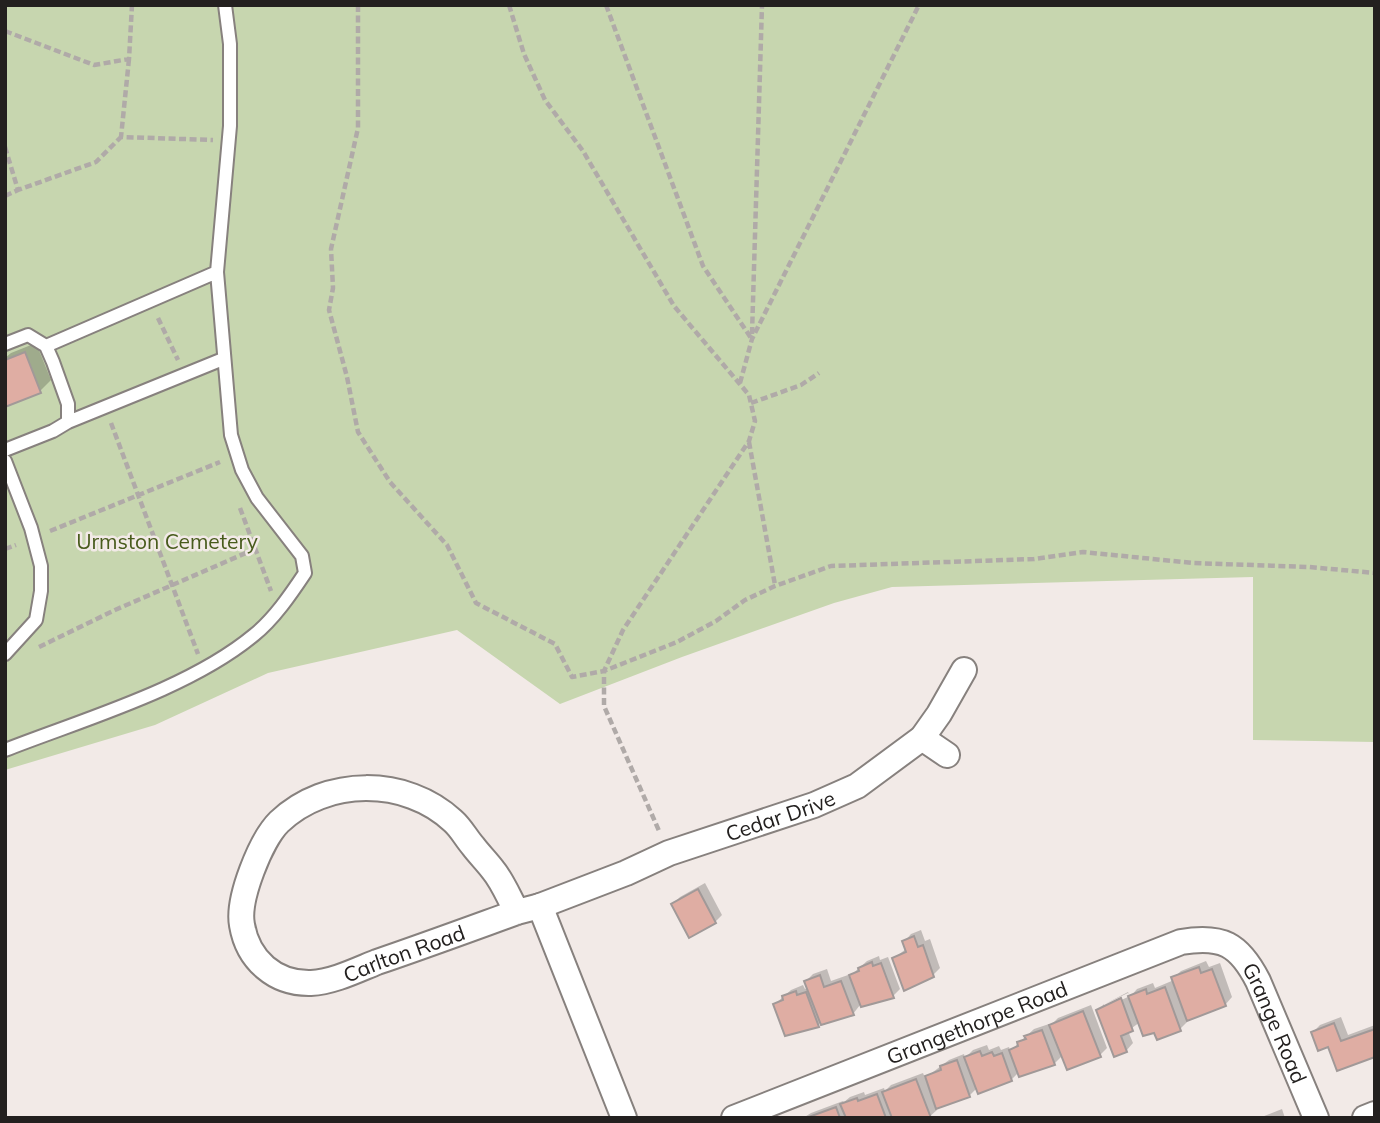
<svg xmlns="http://www.w3.org/2000/svg" width="1380" height="1123" font-family="Mulish,sans-serif">
<style>
.green{fill:#c7d6af}
.shadow{fill:#0003}
.building{fill:#dfada3;stroke:#a19998;stroke-width:2}
.lines{fill:none;stroke-linecap:round;stroke-linejoin:round}
.service-casing{stroke:#87817e;stroke-width:16}
.minor-casing{stroke:#87817e;stroke-width:28}
.path{stroke:#b0aaa8;stroke-width:4.5;stroke-dasharray:7 3.5;stroke-linecap:butt}
.service{stroke:#fff;stroke-width:12}
.minor{stroke:#fff;stroke-width:24}
.labels{text-anchor:middle;dominant-baseline:central;stroke-width:5;stroke-linejoin:round;paint-order:stroke}
.park-label{font-size:21px;fill:#485b1c;stroke:#f2eae7}
.street-label{font-size:21px;fill:#23201f;stroke:#f2eae7}
</style>
<rect width="100%" height="100%" fill="#f2eae7"/>
<path class="green" d="M5,5h1370v737l-122,-2v-163l-361,10 -58,16 -152,54 -122,47 -103,-74 -189,43 -113,52 -150,45z"/>
<path class="shadow" d="M36,343l15,37 -11,11 -35,14v-47l6,-5z
M705,883l17,32 -7,7 -42,-18 7,-7z
M921,930l4,11 5,-2 10,29 -7,7 -39,-17 12,-9 -2,-7 7,-8z
M879,956l1,4 8,-3 12,32 -7,7 -33,9 -7,9 -32,8 -3,3 -43,-21 16,-14 12,-5 2,4 4,-2 -3,-6 7,-7 14,-5 4,12 17,-6 1,2 18,-16z
M1206,961l3,6 11,-4 12,34 -7,8 -39,14 1,3 -7,7 -25,1 -15,-8 -12,9 5,12 -7,8 -27,-41 5,-6v4l26,-12 -2,-3 -23,11 23,-12 2,5 7,-8 16,-6 2,5 19,-8 -1,-2 8,-7z
M1091,1005l16,43 -7,7h-37l-8,8 -35,12 -1,-3 -8,8 -34,8 -8,8 -33,12 1,2 -9,8h-125l8,-5 32,-12 1,1 6,-5 14,-5 1,3 19,-7 1,3 6,-6 32,-12 2,5 24,-18 15,-6 1,4 8,-8 14,-5 2,5 10,-4 2,4 8,-3 1,4 24,-22 15,-5 1,2 8,-8z
M1341,1017l7,18 27,-10v30l-46,-10 -16,-13 7,-7z
M1282,1109l3,9h-26z"/>
<path class="building" d="M25,352l16,41 -36,14v-47z
M698,889l18,34 -27,15 -18,-34z
M914,936l4,11 5,-2 11,32 -30,14 -12,-33 14,-6 -4,-11z
M872,962l1,4 8,-3 13,35 -33,9 -12,-32 10,-4 -1,-3z
M1199,967l2,6 11,-4 14,37 -39,15 -16,-44z
M820,975l4,12 17,-6 13,34 -33,10 -17,-44z
M1165,987l16,44 -24,9 -3,-7 -11,3 -15,-40 18,-7 1,5z
M796,991l1,4 9,-3 13,35 -34,9 -12,-32 10,-4 -1,-4z
M1121,998l12,33 -12,5 6,16 -13,5 -18,-47z
M1083,1011l18,46 -34,13 -18,-45z
M1334,1023l7,18 34,-12v28l-38,14 -9,-24 -10,4 -7,-19z
M1042,1030l13,35 -36,12 -10,-27 9,-4 -1,-4 9,-3 -2,-3z
M980,1051l2,5 10,-4 2,4 8,-3 10,28 -34,13 -14,-37z
M957,1060l13,37 -34,12 -11,-33 16,-6 -1,-4z
M916,1079l15,39h-39l-10,-26z
M877,1094l9,24h-40l-6,-14 17,-6 1,3z
M836,1107l4,11h-34z"/>
<g class="lines">
<defs>
<path id="service" d="M5,344l23,-9 18,11 7,16 15,42v18l-15,9 -48,19
M46,346l171,-74
M68,422l155,-63
M5,461l26,67 10,38v25l-5,29 -31,34
M5,750c79,-31 184,-61 249,-115 20,-16 37,-41 51,-62l-3,-17 -45,-58 -15,-28 -11,-35 -14,-163 13,-146v-82l-5,-39"/>
<g id="minor">
<path d="M922,738l25,17"/>
<path d="M540,906l84,212"/>
<path id="s1" d="M517,912c-8,-14 -14,-30 -24,-42 -6,-8 -14,-16 -20,-24 -7,-8 -12,-18 -20,-25 -47,-44 -127,-44 -174,1 -18,18 -42,77 -37,103 6,35 33,59 69,58 22,-1 46,-13 66,-21 47,-16 93,-33 140,-50l23,-6 86,-33 43,-20 145,-48 43,-19 65,-48 17,-24 25,-44"/>
<path id="s2" d="M734,1118l447,-176c41,-7 58,2 77,39l58,137"/>
<path d="M1365,1118l10,-4"/>
</g>
</defs>
<use href="#service" class="service-casing"/>
<use href="#minor" class="minor-casing"/>
<path class="path" d="M358,5v123l-27,121 2,39 -4,22 18,67 11,55 32,50 57,63 29,58 79,41 17,33 32,-6 73,-29 39,-21 29,-21 30,-14 56,-20 203,-7 49,-7 110,11 116,4 66,6
M509,5l15,49 21,46 38,51 91,155 75,89 6,26 -6,20 -126,189 -19,41v35l56,127
M606,5l97,261 48,72
M5,31l89,34 35,-6 3,-54
M129,59l-8,78 92,3
M5,147l13,43 78,-28 25,-25
M5,196l13,-6
M158,318l20,42
M752,334l10,-329
M740,383l12,-44 167,-334
M751,403l50,-18 18,-12
M111,423l87,231
M749,442l26,143
M240,508l31,83
M50,531l170,-69
M5,549l11,-4
M39,647l76,-37 140,-61"/>
<use href="#service" class="service"/>
<use href="#minor" class="minor"/>
</g>
<g class="labels">
<g class="park-label">
<text x="167" y="541">Urmston Cemetery</text>
</g>
<g class="street-label">
<text stroke="none"><textPath href="#s1" startOffset="1012">Cedar Drive</textPath></text>
<text stroke="none"><textPath href="#s1" startOffset="611">Carlton Road</textPath></text>
<text stroke="none"><textPath href="#s2" startOffset="261">Grangethorpe Road</textPath></text>
<text stroke="none"><textPath href="#s2" startOffset="621">Grange Road</textPath></text>
</g>
</g>
<rect width="1380" height="1123" fill="none" stroke="#23201f" stroke-width="14"/>
</svg>
